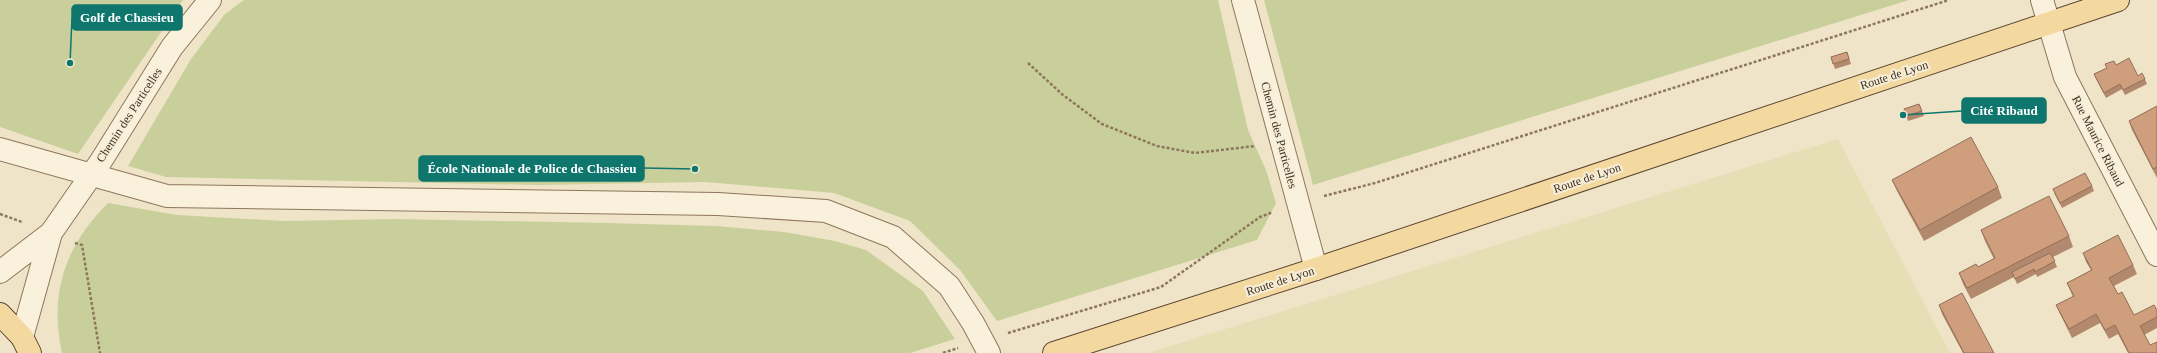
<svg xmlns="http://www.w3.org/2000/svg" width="2157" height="353" font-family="Georgia,serif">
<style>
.farmland{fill:#e6deb5}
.green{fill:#c9cf9b}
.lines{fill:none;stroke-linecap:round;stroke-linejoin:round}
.minor-casing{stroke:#8d765c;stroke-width:24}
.major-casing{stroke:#5b4430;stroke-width:24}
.path{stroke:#8d765c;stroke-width:2.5;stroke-dasharray:3 2;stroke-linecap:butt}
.minor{stroke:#faf1dc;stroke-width:22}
.major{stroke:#f3d9a0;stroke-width:22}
.wall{fill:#b2896c}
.building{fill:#cf9f7d;stroke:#916f58}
.labels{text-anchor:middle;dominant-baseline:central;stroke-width:4;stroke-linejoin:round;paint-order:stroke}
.street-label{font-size:12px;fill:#3d2e20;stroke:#f7eed8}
.leader{fill:none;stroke:#0f766e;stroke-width:1.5}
.callout-dot{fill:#0f766e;stroke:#f7eed8;stroke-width:1.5}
.callout{fill:#0f766e;stroke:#0f766e;stroke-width:1.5}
.callout-label{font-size:13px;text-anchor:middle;font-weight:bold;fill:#fff}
</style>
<rect width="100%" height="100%" fill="#f0e4c8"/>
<path class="farmland" d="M1838,139l112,214h-802z"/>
<path class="green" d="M0,0h183l-105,154 -78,-27z
M244,0h974l30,130 18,40 10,33 -19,37 -260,81 -37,-51 -50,-49 -76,-28 -129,-11 -167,3 -372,-8 -38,-11 63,-107 34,-45z
M1264,0h645l-596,185z
M108,203l69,12 107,6 111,-2 213,4 108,3 68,6 51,9 31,9 57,41 32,48 -45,14h-848c-13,-60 3,-107 46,-150z"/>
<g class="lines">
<defs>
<path id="minor" d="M1243,0l73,269
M2042,0l23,77 92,178
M0,149l167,47 551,8 108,7 67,26 56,49 24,37 16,30
M0,272l51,-39
M22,337l29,-104 50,-72 71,-114 38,-47"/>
<path id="major" d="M0,314l22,23 8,16
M1054,353l262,-84 802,-269"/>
</defs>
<use href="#minor" class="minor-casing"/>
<use href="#major" class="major-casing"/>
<path class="path" d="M1028,63l35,32 39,29 55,22 38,7 60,-7
M1324,196l51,-13 574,-183
M0,214l22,8
M75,243l7,2 18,108
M1008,333l153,-46 99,-70 13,-5
M943,353l15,-5"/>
<use href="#minor" class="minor"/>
<use href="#major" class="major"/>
</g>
<path class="wall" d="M1847,52l4,12 -16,5 -4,-12z
M2105,64l11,1 29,14 2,5 -22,11 -3,-6 -16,9 -10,-19 -2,-5 13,-5z
M1919,104l5,12 -16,5 -4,-12z
M2157,106v72l-25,-48 -3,-9z
M1892,180l106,7 4,11 -78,43 -27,-50z
M2092,186l2,5 -32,17 -7,-13 -2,-6z
M1981,230l88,6 4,11 -20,10 4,10 -20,10 -1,-3 -19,10 -3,-7 -43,22 -8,-15 -4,-11 19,-6 16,-8 -9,-18z
M2083,253l50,12 4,9 -23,12 4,8 16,21 23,-5v18l-13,7 6,10 7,8h-29l-10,-19 -9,5 -9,-16 -28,15 -12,-24 -4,-9 17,-8 -6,-14 24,-13 -5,-8z
M1939,305l55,48h-31l-21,-39z"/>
<path class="building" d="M1847,52l2,7 -16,5 -2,-7z
M2129,58l9,18 4,-3 3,6 -22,11 -3,-6 -16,9 -10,-19 13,-6 -2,-4 9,-3 2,4z
M1919,104l3,7 -16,5 -2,-7z
M2157,106v61l-4,2 -24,-48z
M1971,137l27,50 -78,43 -28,-50z
M2085,173l7,13 -32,17 -7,-14z
M2049,196l20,40 -102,52 -8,-15 17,-9 2,3 17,-9 -14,-28z
M2118,235l15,30 -24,13 9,16 4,-2 12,23 20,-10 3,5v7l-17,9 10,19 7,-3v11h-28l-14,-28 -10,5 -9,-16 -27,15 -13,-24 18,-9 -7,-13 25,-13 -9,-17z
M2050,253l5,8 -20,11 -1,-3 -19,10 -3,-7z
M1962,293l32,60h-30l-25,-48z"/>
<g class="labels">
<g class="street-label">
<text transform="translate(1894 75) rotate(-18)">Route de Lyon</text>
<text transform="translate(129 115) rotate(-57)">Chemin des Particelles</text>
<text transform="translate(1279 135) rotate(75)">Chemin des Particelles</text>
<text transform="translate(2098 141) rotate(63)">Rue Maurice Ribaud</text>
<text transform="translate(1587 178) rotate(-19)">Route de Lyon</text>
<text transform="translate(1280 281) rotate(-18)">Route de Lyon</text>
</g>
</g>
<path class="leader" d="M70 63L72 18M1903 115L1962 111M695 169L644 168"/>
<g class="callout-dot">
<circle cx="70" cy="63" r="4"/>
<circle cx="1903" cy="115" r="4"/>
<circle cx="695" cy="169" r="4"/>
</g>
<g class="callout">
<rect x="72" y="5" width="110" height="25" rx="4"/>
<rect x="1962" y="98" width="84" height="25" rx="4"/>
<rect x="419" y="156" width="225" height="25" rx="4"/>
</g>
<g class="callout-label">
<text x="127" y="22">Golf de Chassieu</text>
<text x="2004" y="115">Cité Ribaud</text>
<text x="532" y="173">École Nationale de Police de Chassieu</text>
</g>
</svg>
